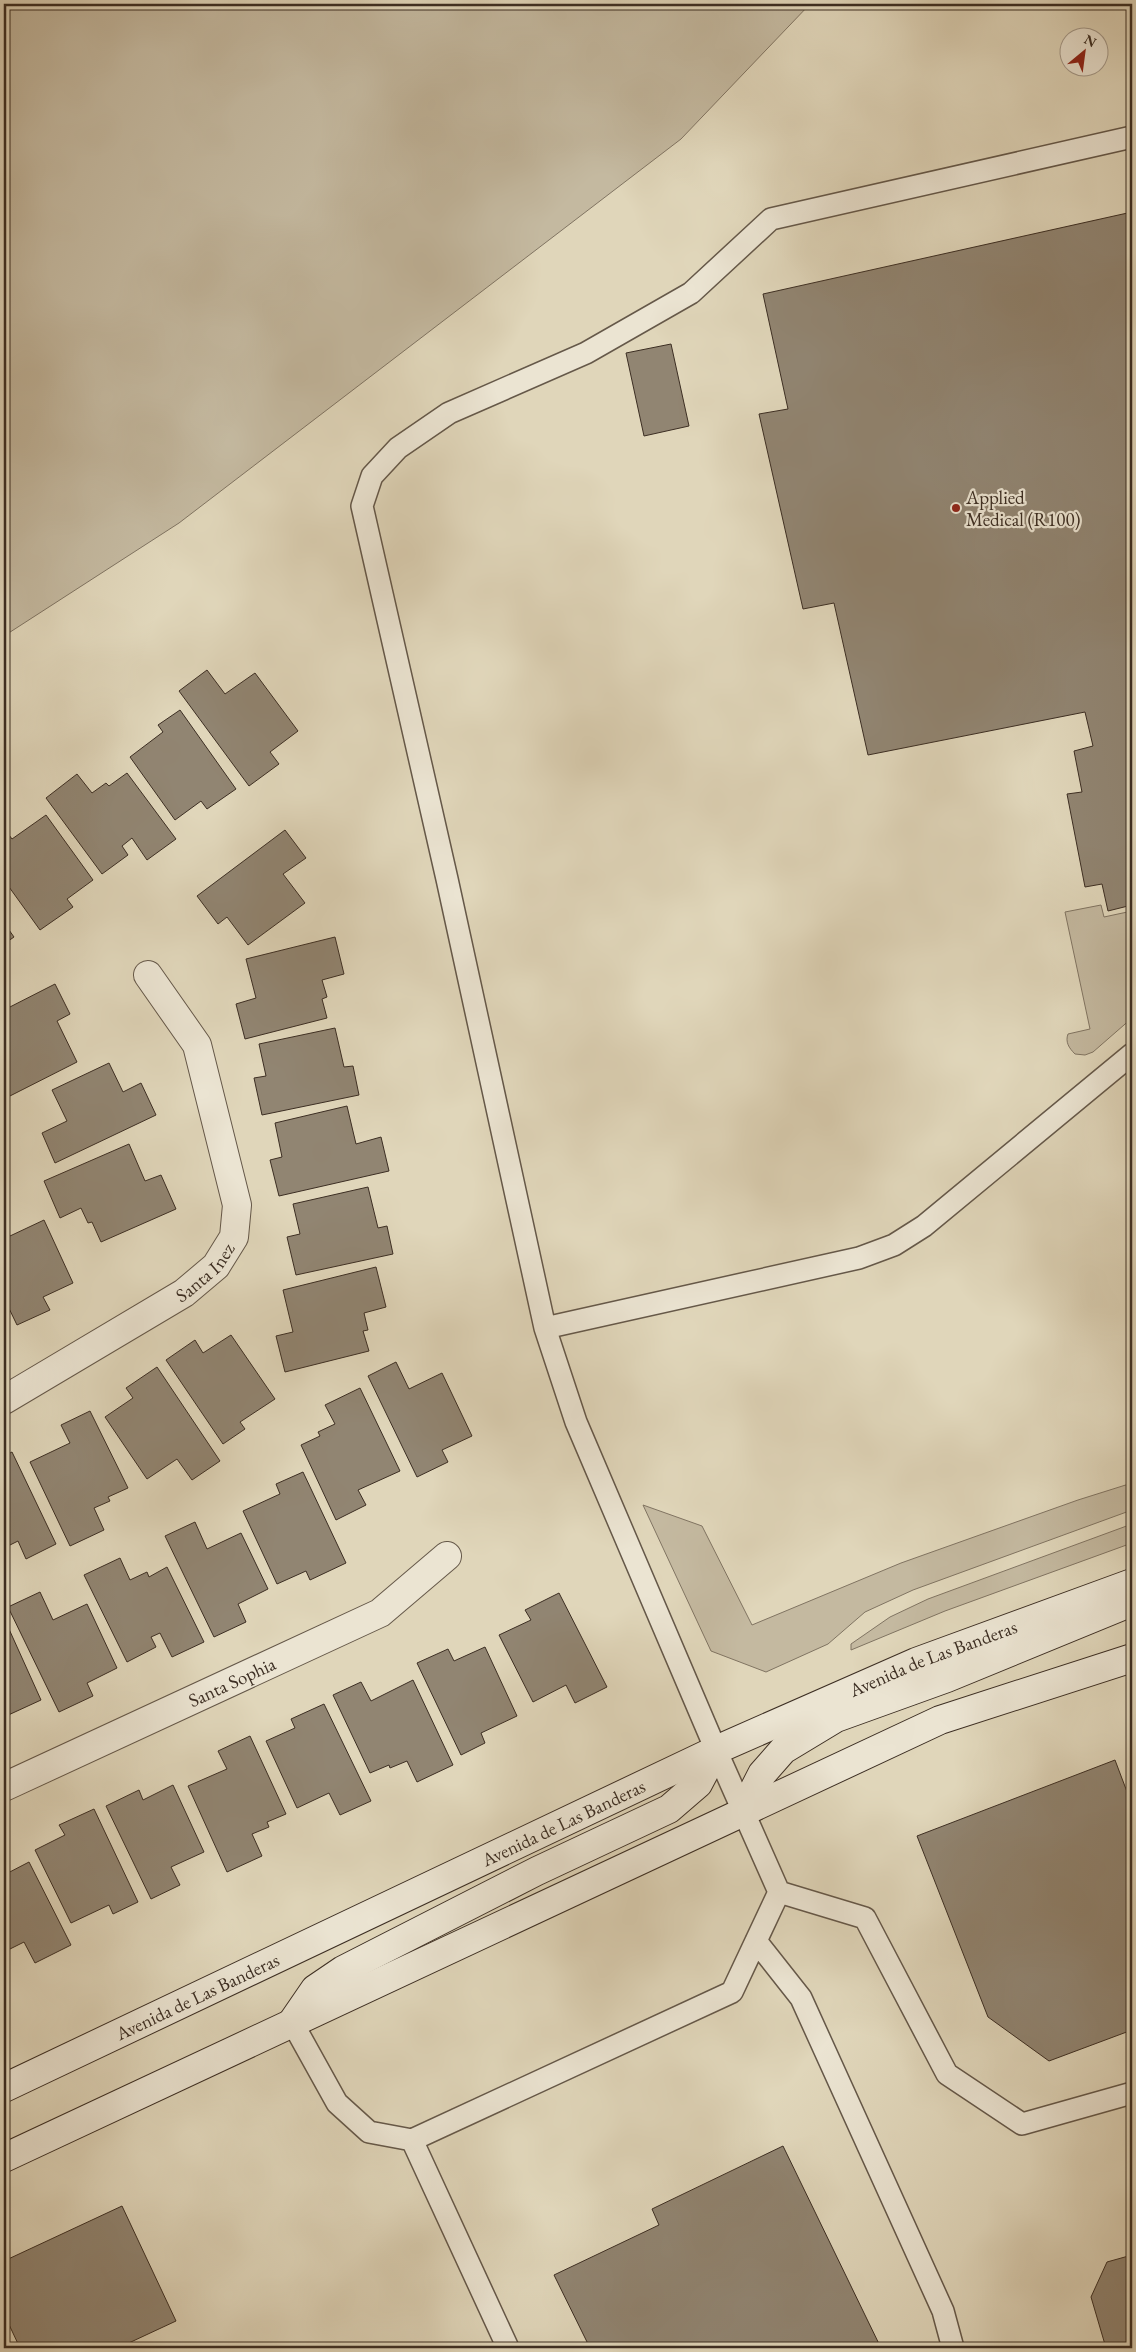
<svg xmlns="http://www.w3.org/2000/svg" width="1136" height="2352" font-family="'EB Garamond',serif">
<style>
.green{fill:#c4b9a0;stroke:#807462}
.building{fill:#918572;stroke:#3c2e23}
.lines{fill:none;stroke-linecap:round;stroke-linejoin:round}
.lane-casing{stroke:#655849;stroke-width:24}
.street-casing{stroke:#655849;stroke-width:30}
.secondary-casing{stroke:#3c2e23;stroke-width:30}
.lane{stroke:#ebe4d2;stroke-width:21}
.street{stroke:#ebe4d2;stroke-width:28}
.secondary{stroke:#ebe4d2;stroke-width:28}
.poi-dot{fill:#8f2418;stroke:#ebe4d2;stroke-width:2}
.labels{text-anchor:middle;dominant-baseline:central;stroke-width:4.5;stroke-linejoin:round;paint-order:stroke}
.poi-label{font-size:19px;fill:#3c2e23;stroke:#ebe4d2;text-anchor:start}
.street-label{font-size:19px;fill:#3c2e23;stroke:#ebe4d2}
</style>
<rect width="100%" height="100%" fill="#e0d6ba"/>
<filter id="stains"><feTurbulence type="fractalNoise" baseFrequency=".004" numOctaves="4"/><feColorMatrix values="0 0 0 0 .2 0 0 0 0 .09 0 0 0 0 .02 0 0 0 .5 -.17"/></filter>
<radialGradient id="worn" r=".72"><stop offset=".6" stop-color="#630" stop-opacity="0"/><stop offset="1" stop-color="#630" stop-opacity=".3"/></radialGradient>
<path class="green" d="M4,4h806l-129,135 -502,384 -175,113z
M1101,905l3,12 28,-6v107l-39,34 -8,3 -10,-1c-6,-6 -10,-12 -7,-20l22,-5 -25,-117z
M1132,1483v27l-219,80 -48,22 -37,32 -62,28 -55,-21 -68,-146 59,21 50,99 149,-62 177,-63z
M1132,1524v19l-187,68 -94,39v-6l39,-27 38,-18z"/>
<path class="building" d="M1132,212v693l-24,6 -6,-27 -17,3 -18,-93 15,-2 -8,-41 19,-5 -8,-34 -217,43 -34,-152 -31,6 -44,-195 29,-5 -25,-115z
M671,344l18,82 -45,10 -18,-83z
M207,670l18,24 30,-21 43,58 -28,21 9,12 -30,22 -70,-95z
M180,710l56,79 -29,20 -6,-8 -26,19 -45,-63 33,-25 -5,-7z
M127,773l49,66 -29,21 -15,-22 -10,8 6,9 -26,19 -56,-76 31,-24 15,19 14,-10 3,3z
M46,815l47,65 -26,19 6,8 -33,23 -36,-50v-47l2,-2 6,8z
M285,830l21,28 -23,16 22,29 -57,42 -21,-28 -9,7 -21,-28z
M4,923l10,14 -10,7z
M335,937l9,37 -22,6 5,17 -5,2 5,19 -82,21 -9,-35 20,-6 -10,-39z
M55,984l15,30 -13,7 20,41 -73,37v-89z
M335,1028l9,39 9,-1 6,29 -97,20 -8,-37 12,-2 -7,-32z
M109,1063l14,29 18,-9 15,32 -101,48 -13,-30 25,-12 -15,-31z
M347,1106l9,38 25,-7 8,34 -110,25 -9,-36 12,-3 -7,-34z
M129,1144l16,37 16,-6 15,34 -75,33 -9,-20 -4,1 -7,-15 -21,10 -16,-37z
M368,1187l10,41 9,-2 6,28 -97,21 -9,-38 13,-3 -7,-30z
M44,1220l29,63 -30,14 7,13 -33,15 -13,-27v-75l6,13z
M376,1267l10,40 -22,6 4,17 -5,1 6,20 -84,21 -9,-36 17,-4 -10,-42z
M231,1335l44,64 -35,23 5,7 -22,15 -57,-84 29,-20 8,13z
M396,1362l13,27 33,-16 30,63 -30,14 6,12 -31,15 -49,-101z
M157,1367l63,94 -28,19 -15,-21 -30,20 -42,-62 28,-19 -7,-10z
M360,1388l40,83 -42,19 8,15 -30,15 -35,-75 19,-9 -2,-4 17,-8 -10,-19z
M90,1411l38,77 -20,9 2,4 -16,7 10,22 -34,16 -40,-84 40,-19 -9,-18z
M12,1452l44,92 -30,15 -8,-18 -14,7v-92z
M303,1472l43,91 -36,17 -4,-9 -29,13 -34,-73 37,-17 -4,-10z
M195,1522l12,27 34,-16 27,56 -30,15 8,18 -32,15 -49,-101z
M120,1558l10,22 17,-8 2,5 18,-10 37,75 -32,15 -12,-24 -9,4 5,10 -29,15 -43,-87z
M40,1592l13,28 34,-16 30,64 -30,15 6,13 -34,16 -51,-105z
M559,1593l48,94 -32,16 -9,-18 -33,17 -34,-67 32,-15 -6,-10z
M4,1618l37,82 -37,17z
M485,1647l32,69 -36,17 4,10 -24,12 -44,-92 31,-14 6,12z
M413,1680l40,85 -36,17 -10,-21 -17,7 -1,-3 -19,8 -37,-78 28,-13 10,19z
M324,1704l47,97 -31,14 -11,-22 -32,15 -31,-67 29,-13 -4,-9z
M250,1736l36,78 -19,8 2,5 -17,7 10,22 -35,16 -39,-86 39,-17 -9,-18z
M1115,1760l17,45v225l-83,31 -61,-44 -71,-181z
M173,1785l31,67 -33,15 9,18 -29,14 -45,-93 33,-16 4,10z
M94,1809l44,93 -25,12 -4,-9 -38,18 -36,-73 30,-15 -6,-10z
M29,1862l42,83 -36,18 -11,-21 -16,8 -2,-3 -2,1v-73z
M783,2146l98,202h-291l-36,-73 105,-50 -7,-16z
M122,2206l54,115 -58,27h-98l-16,-34v-53z
M1132,2255v93h-26l-15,-51 16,-35z"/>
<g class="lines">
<defs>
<path id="lane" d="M1132,137l-361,82 -80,74 -105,60 -137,60 -51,35 -26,28 -10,30 85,373 98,449 31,94 140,328 63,142 86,26 82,156 75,50 110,-31
M545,1328l314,-70 35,-13 30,-19 208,-172
M756,1941l45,57 142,313 10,37
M292,2022l45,81 32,29 43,8 320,-148 47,-100
M412,2140l96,208"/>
<g id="street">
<path id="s1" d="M4,1400l180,-107 32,-27 18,-29 3,-32 -40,-160 -49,-70"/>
<path id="s2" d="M4,1787l376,-174 67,-57"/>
</g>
<g id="secondary">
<path d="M743,1811l19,-37 21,-24 53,-32 111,-40 185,-76"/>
<path d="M293,2021l22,-32 28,-19 194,-99 132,-62 29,-25 18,-34"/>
<path id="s3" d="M4,2088l712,-338 200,-88 216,-79"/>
<path d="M4,2158l936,-438 192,-62"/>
</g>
</defs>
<use href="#lane" class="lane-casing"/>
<use href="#street" class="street-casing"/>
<use href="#secondary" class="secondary-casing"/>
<use href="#lane" class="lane"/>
<use href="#street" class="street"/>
<use href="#secondary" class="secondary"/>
</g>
<circle class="poi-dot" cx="956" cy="508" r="5"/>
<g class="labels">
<g class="poi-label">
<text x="966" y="497">Applied<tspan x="966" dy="22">Medical (R100)</tspan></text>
</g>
<g class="street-label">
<text stroke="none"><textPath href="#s1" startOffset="239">Santa Inez</textPath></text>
<text stroke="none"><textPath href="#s3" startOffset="1024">Avenida de Las Banderas</textPath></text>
<text stroke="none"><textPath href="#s2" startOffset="251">Santa Sophia</textPath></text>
<text stroke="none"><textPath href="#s3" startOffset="619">Avenida de Las Banderas</textPath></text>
<text stroke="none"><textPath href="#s3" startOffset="214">Avenida de Las Banderas</textPath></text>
</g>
</g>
<rect width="1136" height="2352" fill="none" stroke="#e0d6ba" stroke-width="20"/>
<rect x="5" y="5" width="1126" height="2342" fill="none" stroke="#3c2e23" stroke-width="2.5"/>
<rect x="10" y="10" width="1116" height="2332" fill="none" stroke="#3c2e23"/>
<g transform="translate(1084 52) rotate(29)"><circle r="24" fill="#ebe4d2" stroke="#a59b8c"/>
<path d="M0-4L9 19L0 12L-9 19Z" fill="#8f2418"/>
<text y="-8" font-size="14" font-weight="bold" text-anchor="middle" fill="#3c2e23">N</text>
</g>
<rect width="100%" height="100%" filter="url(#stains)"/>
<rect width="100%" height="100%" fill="url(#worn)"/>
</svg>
